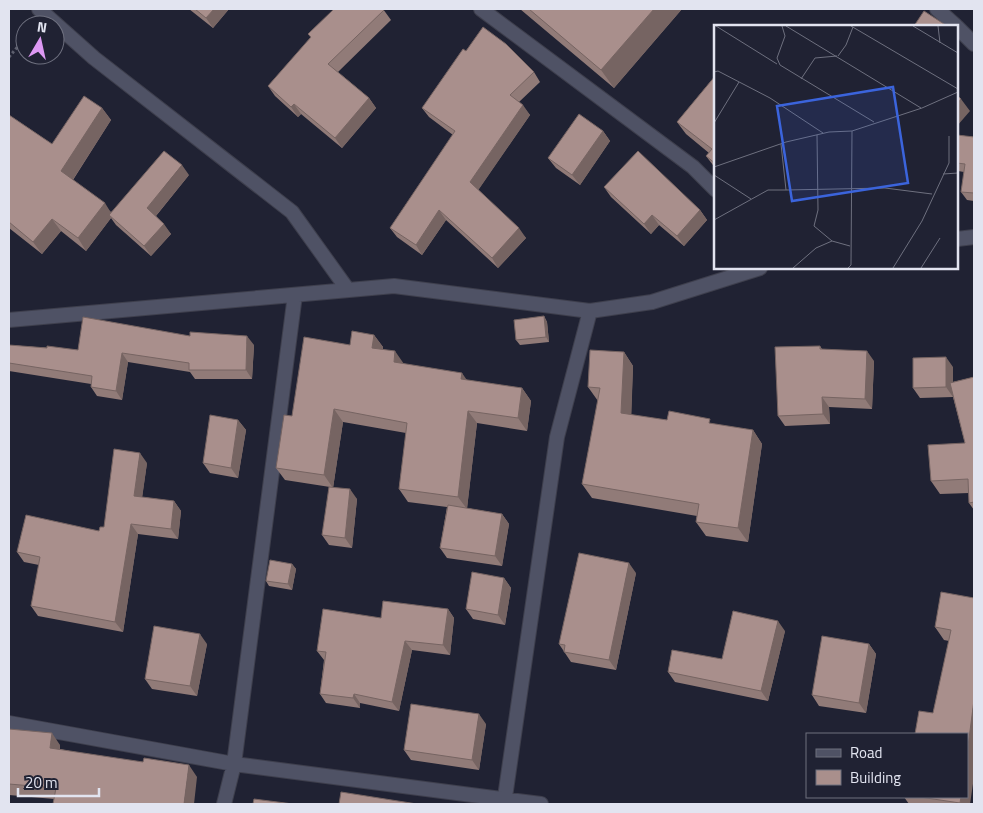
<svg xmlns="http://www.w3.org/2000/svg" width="983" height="813" font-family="'Titillium Web',sans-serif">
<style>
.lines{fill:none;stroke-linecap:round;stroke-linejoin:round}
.minor-casing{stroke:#3e3f4d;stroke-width:16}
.path{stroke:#5d5f6e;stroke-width:3;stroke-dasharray:2.5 2.5;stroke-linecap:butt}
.minor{stroke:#4f5265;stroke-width:14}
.wall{fill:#917b78}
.shaded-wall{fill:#766462}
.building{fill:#a98f8c;stroke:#766462}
.inset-road{fill:none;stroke:#6e707f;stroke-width:1}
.view{fill:#3b64dc;fill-opacity:0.15;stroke:#3b64dc;stroke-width:2.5}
.inset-edge{fill:none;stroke:#e2e4f0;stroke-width:2.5}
</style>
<rect width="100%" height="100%" fill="#202233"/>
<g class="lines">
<defs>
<path id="minor" d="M39,9l55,49 198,154 56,78
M481,9l212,158 23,23
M937,9l19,17
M957,27l17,17
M957,239l17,-2
M9,320l385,-34 196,25 62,-9 108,-34
M9,723l225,41 307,40
M224,804l10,-40 61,-469
M504,804l53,-367 33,-126"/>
</defs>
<use href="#minor" class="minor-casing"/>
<path class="path" d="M9,57l16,-19"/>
<use href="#minor" class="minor"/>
</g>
<path class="wall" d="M189,9h40l-16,19z
M383,9l8,11 -53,52 31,26 7,10 -34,40 -41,-34 -3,3 -23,-21 -7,-10 43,-48 -3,-4z
M520,9h162l-68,79z
M466,51l68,21 6,10 -21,20 11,13 -52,75 48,48 -28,30 -52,-48 -24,35 -25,-18 -7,-9 63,-93 -24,-18 -7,-9z
M716,75v94l-10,-13 3,-3 -23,-19 -9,-12z
M102,108l9,12 -38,60 38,32 78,-37 -33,41 15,18 -20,22 -35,-31 -5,-7 -25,33 -25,-20 -19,23 -33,-26v-113l43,29z
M603,131l7,10 -30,44 -24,-17 -8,-10z
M957,135l17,2v64l-7,-1 -6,-8 3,-20 -6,-1 -1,-1z
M604,187l96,23 7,10 -23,26 -25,-21 -8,9 -40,-37z
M544,316l3,6 2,20 -29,3 -4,-5z
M374,335l9,12v2l21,15 63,16 55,8 9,13 -4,30 -50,-8 -10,85 35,6 7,10 -7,42 -55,-8 -7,-10 7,-41 -39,-5 -9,-13 7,-56 -63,-11 -10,66 24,11 -5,49 -23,-3 -7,-10 8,-48 -45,-7 -9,-12 16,-52 58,-71z
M190,336l64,9 -2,34h-57l-5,-7 -62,-10 -6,38 -25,-4 -6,-9v-3l-82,-13v-26l69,5z
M820,346l2,3 52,12 -2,48 -43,-2 1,17 -45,2 -7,-10z
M624,352l9,14 -2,49 36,5 46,4 40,6 9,14 -14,98 -42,-6 -10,-14 1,-6 -105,-18 -10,-14 16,-83 -10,-14z
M953,367v15l21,-5v133l-5,-7v-10l-29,1 -9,-13 34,-38 -12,-46 -33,1 -7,-10z
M238,420l8,10 -8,48 -28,-5 -7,-10z
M147,463l-5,34 32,4 7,10 -3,28 -40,-5 -15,98 -85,-16 -7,-10 8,-41 -15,-3 -7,-10 82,-21 5,-4z
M292,564l4,5 -4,21 -23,-4 -3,-5z
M636,573l-20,97 -45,-8 -12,-18z
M504,578l7,10 -6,37 -32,-6 -7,-10z
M974,598l-4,206h-61l-5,-7h63l-34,-84 16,-72 -5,-1 -9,-13z
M448,609l6,9 -4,37 -38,-5 -13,61 -39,-8v5l-34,-5 -6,-9 4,-34 -7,-9 64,-33z
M785,631l-17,70 -93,-19 -7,-10 54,-13z
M207,644l-10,52 -45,-7 -7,-10z
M869,644l7,10 -10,59 -47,-7 -7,-11z
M486,724l-7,46 -68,-10 -7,-10z
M9,729l51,16v4l137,28 -143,22 -45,-4z"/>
<path class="shaded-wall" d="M214,9h15l-16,19 -7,-10z
M654,9h28l-68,79 -13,-18z
M369,98l7,10 -34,40 -7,-10z
M961,99l9,12 -13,15v-22z
M294,104l7,10 -3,3 -7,-10z
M523,105l7,10 -53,77 -7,-10z
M102,108l9,12 -41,64 -9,-13z
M603,131l7,10 -30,44 -8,-10z
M182,165l7,10 -35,43 -7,-10z
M105,203l8,13 -4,-1 2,3 -25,33 -8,-13z
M439,210l7,10 -24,35 -6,-10z
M700,210l7,10 -23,26 -7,-10z
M652,215l7,10 -8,9 -7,-10z
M52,219l9,12 -19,23 -9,-12z
M164,224l7,10 -20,22 -7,-10z
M519,228l7,10 -28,30 -6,-10z
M544,316l3,6 2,20 -3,-5z
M374,335l9,12 -2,13 -9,-12z
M247,336l7,9 -2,34 -6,-9z
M395,351l9,13 -10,-2z
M867,351l7,10 -2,48 -7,-10z
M624,352l9,14 -2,61 -10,-14z
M122,353l6,9 -6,38 -6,-9z
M946,357l7,10v30l-7,-10z
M462,373l9,13 -10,-7z
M522,388l9,13 -4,30 -9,-13z
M822,397l7,10 1,17 -7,-10z
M334,409l9,13 -10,66 -9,-13z
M468,411l9,12 -10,86 -9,-12z
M238,420l8,10 -8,48 -7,-10z
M753,430l9,14 -14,98 -10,-14z
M140,453l7,10 -6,43 -7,-10z
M350,489l7,10 -5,49 -7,-10z
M174,501l7,10 -3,28 -7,-10z
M502,514l7,10 -7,42 -7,-10z
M131,524l7,10 -15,98 -8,-10z
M629,563l7,10 -20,97 -7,-10z
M292,564l4,5 -4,21 -4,-6z
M504,578l7,10 -6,37 -7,-10z
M448,609l6,9 -4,37 -7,-10z
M778,621l7,10 -17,70 -7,-10z
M200,634l7,10 -10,52 -7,-10z
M405,641l7,9 -13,61 -7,-9z
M869,644l7,10 -10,59 -7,-10z
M354,694l6,9v5l-7,-10z
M974,700v77l-4,27h-9l-1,-1 1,-6h6v-43z
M479,714l7,10 -7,46 -7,-10z
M52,733l8,12 -1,15 -9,-12z
M189,765l8,12 -3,27h-10z"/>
<path class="building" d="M195,9h19l-8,9z
M334,9h49l1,1 -56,54 41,34 -34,40 -41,-34 -3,3 -23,-21 43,-49 -3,-3z
M529,9h125l-53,61z
M924,11l23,15h-33z
M483,27l23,17 28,28 -24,23 13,10 -53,77 49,46 -27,30 -53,-48 -23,35 -26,-17 65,-97 -33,-23 41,-59 3,2z
M716,75v89l-10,-8 6,-7 -35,-27z
M957,95l4,4 -4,5z
M84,96l18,12 -41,63 44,32 -27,35 -26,-19 -19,23 -24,-20v-107l43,29z
M579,114l24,17 -31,44 -24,-17z
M957,135l17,2v56l-13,-1 4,-28 -8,-1z
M164,151l18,14 -35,43 17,16 -20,22 -35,-31z
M638,151l62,59 -23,26 -25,-21 -8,9 -40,-37z
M544,316l2,21 -30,3 -2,-20z
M83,317l107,19v-4l57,4 -1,34h-57v-7l-67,-10 -6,38 -25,-4 1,-11 -83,-13v-18l38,3v-2l31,4z
M352,331l22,4 -2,13 23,3 -1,11 68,11 -1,6 61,9 -4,30 -50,-7 -10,86 -59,-8 8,-66 -73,-14 -10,66 -48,-7 8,-53 8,1 12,-79 46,8z
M820,346v3l47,2 -2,48 -43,-2 1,17 -45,2 -3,-69z
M590,350l34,2 -3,61 46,7 2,-9 41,8 -1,4 44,7 -15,98 -42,-6 3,-18 -117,-20 18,-96 -12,-1z
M946,357v30l-33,1v-30z
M974,377v125l-5,1 -1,-24 -37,2 -3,-36 37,-2 -15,-60z
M210,415l28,5 -7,48 -28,-5z
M114,449l26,4 -6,43 40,5 -3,28 -40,-5 -16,98 -84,-16 9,-49 -23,-5 9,-37 73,16 1,-4h4z
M329,487l21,2 -5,49 -23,-3z
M448,505l54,9 -7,42 -55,-8z
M579,553l50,10 -20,97 -45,-8 1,-7 -6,-1z
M270,560l22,4 -4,20 -22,-3z
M472,572l32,6 -6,37 -32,-6z
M941,592l33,6v102l-7,54v-20h-52l4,-23 14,2 18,-83 -16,-3z
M383,601l65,8 -5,36 -38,-4 -13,61 -38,-8 -1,4 -33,-4 6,-42 -9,-1 6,-42 58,9z
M733,611l45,10 -17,70 -93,-19 4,-22 50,9z
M154,626l46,8 -10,52 -45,-7z
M822,636l47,8 -10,59 -47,-8z
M411,704l68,10 -7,46 -68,-10z
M9,729l43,4 -2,15 93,14 1,-4 45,7 -5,39h-131l3,-16 -47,-4z
M341,792l76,12h-78z
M920,797h41l-1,6z
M254,799l39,5h-40z"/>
<g transform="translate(714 25)">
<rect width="244" height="244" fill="#202233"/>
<path class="inset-road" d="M2,1l61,38M68,1l3,10 -8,22 3,7 94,57M72,1l135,82M137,1l107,63M199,1l45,27M224,1l2,17M124,31l8,-11 7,-18M0,47l4,-1 52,27 53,35M87,54l14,-21 22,-2M0,98l25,-41M103,110l1,75 -4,16 18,15M0,142l72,-25 43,-10 23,-1 70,-23 36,-16M229,149l15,-1M0,150l37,24M72,165l99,-2 47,6M0,195l54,-30h18l-5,-46M79,243l23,-20 16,-7 18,5M134,243l3,-3 1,-134M179,243l29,-47 27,-58v-27M207,243l19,-30"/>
<path class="view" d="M179,62l15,96 -116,18 -15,-95z"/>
<rect width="244" height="244" class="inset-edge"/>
</g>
<rect width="983" height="813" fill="none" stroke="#e2e4f0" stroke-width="20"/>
<rect x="806" y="733" width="162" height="65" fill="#202233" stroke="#6e707f"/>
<rect x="816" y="749" width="25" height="8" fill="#4f5265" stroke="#6e707f"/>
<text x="850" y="758" font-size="15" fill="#e2e4f0">Road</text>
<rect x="816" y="770" width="25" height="15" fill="#a98f8c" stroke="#6e707f"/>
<text x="850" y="783" font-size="15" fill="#e2e4f0">Building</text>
<g transform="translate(40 40) rotate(9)"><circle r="24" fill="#202233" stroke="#6e707f"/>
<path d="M0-4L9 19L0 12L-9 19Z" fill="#dd99f3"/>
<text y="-8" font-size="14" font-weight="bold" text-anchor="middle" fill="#e2e4f0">N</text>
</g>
<path d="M18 788v8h81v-8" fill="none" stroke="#e2e4f0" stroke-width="2.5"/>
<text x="25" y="788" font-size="15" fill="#e2e4f0" stroke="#202233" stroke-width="4" paint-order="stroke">20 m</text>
</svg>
